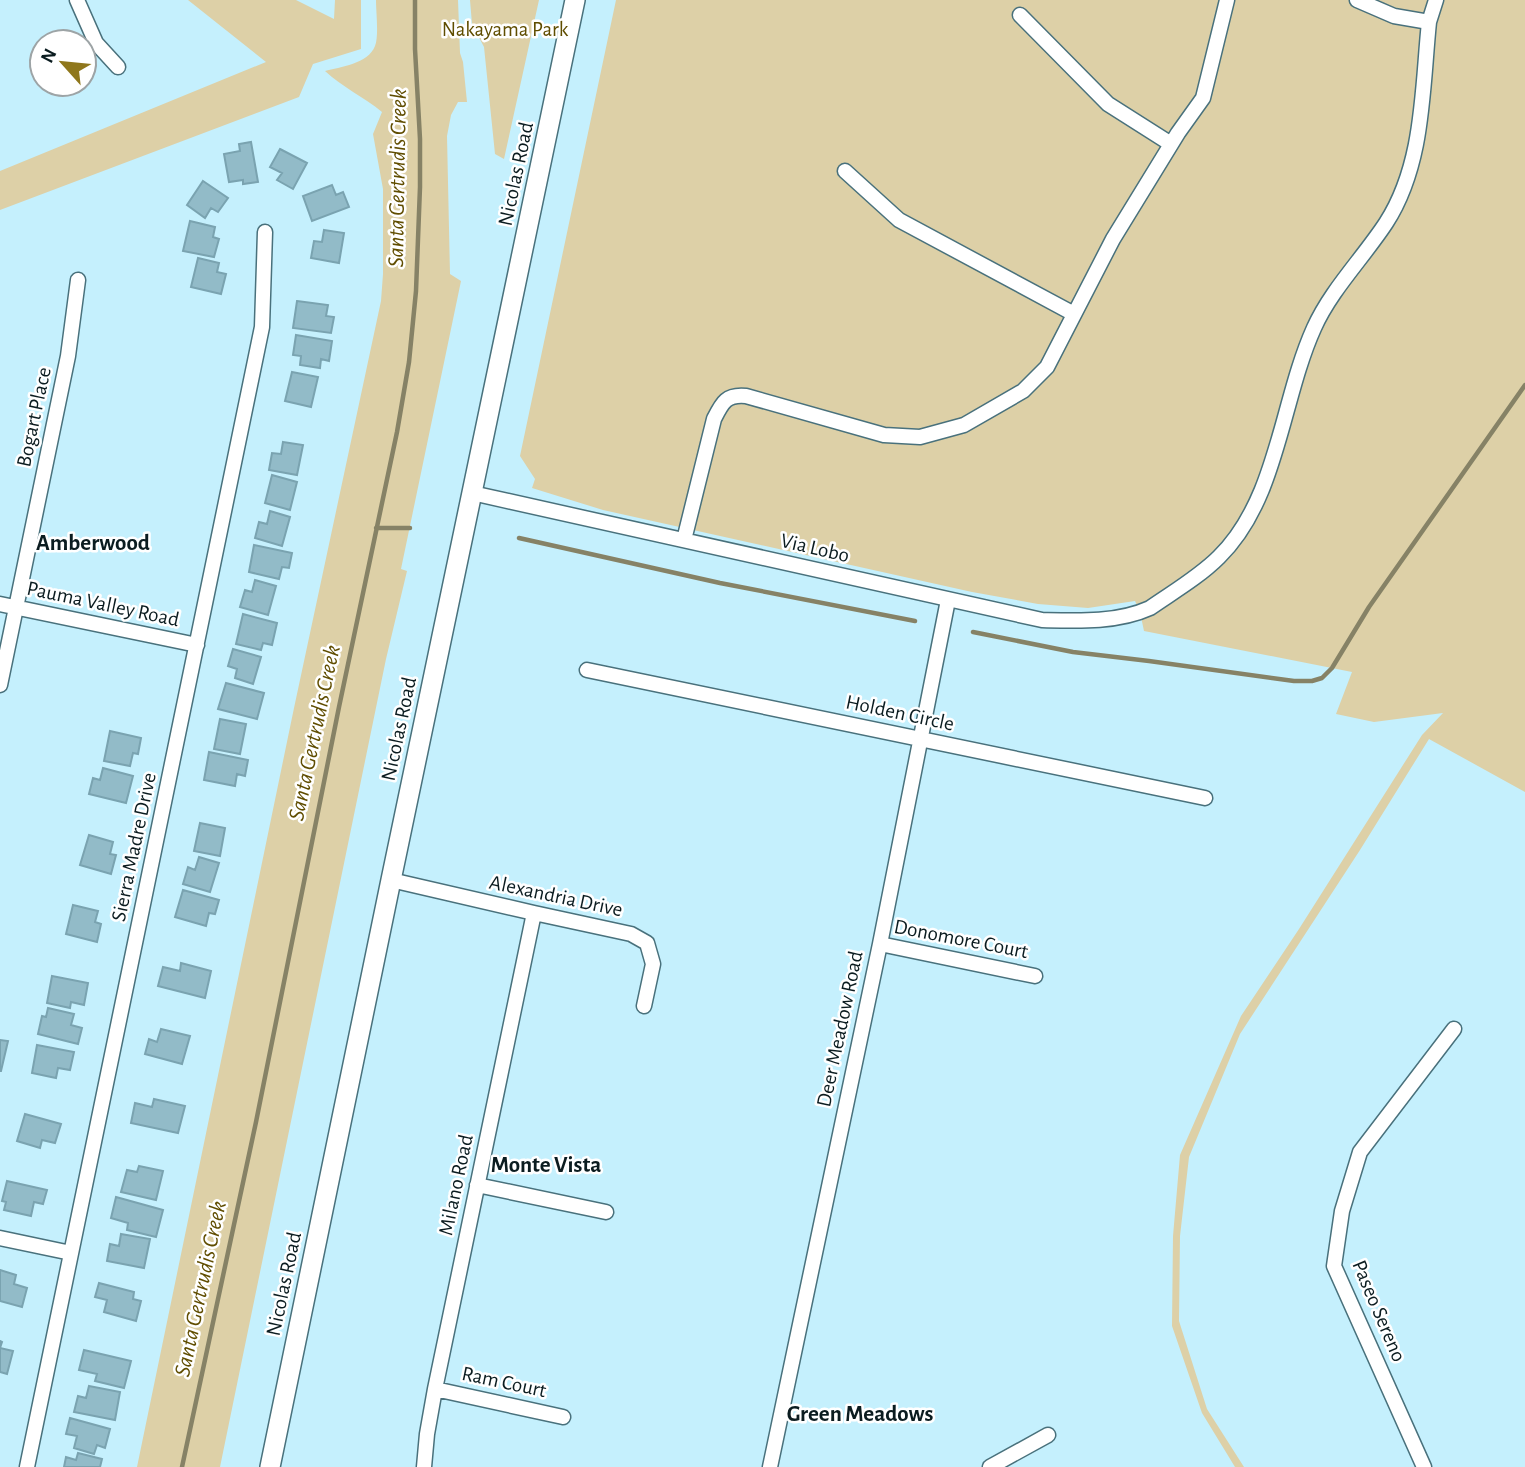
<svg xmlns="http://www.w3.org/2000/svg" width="1525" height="1467" font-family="'Alegreya Sans',sans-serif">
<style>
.green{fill:#ddd0a7}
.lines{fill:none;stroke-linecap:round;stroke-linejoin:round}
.stream{stroke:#868266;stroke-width:4.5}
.building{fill:#92bbc8;stroke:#7aa3b0;stroke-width:2}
.street-casing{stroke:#49717c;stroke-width:17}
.secondary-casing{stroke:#49717c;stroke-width:22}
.street{stroke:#fff;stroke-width:14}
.secondary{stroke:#fff;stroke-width:19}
.labels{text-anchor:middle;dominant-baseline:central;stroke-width:5;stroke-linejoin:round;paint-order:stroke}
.park-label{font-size:21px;fill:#5f4d00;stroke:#fff}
.street-label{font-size:21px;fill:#0b1c20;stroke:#fff}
.water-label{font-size:23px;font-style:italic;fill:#604d00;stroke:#fff}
.neighbourhood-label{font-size:23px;font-weight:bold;fill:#0b1c20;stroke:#fff}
</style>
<rect width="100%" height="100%" fill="#c5f0fd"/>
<path class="green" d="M188,0h108l38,19 1,-19h26v49l-48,15 -14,33 -299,113v-39l266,-109z
M376,0h82l2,53 3,9 4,40h-9l-7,13 -4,21 3,138 11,7 -60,288 6,2 -21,88 -166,808h-83l157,-759 87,-407 2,-27v-85l-10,-55 9,-22c-18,-15 -40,-25 -57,-41 15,-4 43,-7 50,-25 4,-10 1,-34 1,-46z
M470,0h69l-35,159 -9,-5 -11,-107 -12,-23z
M616,0h909v792l-96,-53 -69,111 -120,184 -51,123 -9,79 -1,85 28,88 37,58h-9l-33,-54 -30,-87 1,-90 7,-81 61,-139 58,-87 123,-194 21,-22 -69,9 -38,-8 16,-42 -208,-41 -4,-19 -5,-11 -47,7 -50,-4 -66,-12 -369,-82 -71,-22 3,-9 -15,-23z"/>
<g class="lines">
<path class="stream" d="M376,528h34
M519,538l201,45 195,38
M973,632l100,20 76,9 145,20h18l10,-3 10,-10 37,-61 156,-222
M182,1467l74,-345 83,-415 58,-275 12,-70 7,-71 4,-104v-48l-5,-90v-49"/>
</g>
<path class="building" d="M251,142l7,40 -15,2v-4l-14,2 -5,-28 16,-3 -1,-7z
M280,149l27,14 -14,26 -16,-9 5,-7 -12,-6z
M203,181l25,17 -10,14 -7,-4 -6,10 -18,-13z
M332,185l4,10 7,-3 6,15 -37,14 -9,-25z
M190,221l25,6 -2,10 6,2 -5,18 -31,-6z
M324,230l20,3 -5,30 -28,-5 3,-17 8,1z
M198,258l21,5 -2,9 9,2 -5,20 -30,-7z
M297,301l31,4 -2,11 8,1 -3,16 -38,-5z
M296,335l36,6 -3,20 -8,-2 -1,9 -20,-3 1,-9 -8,-1z
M292,372l26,5 -7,30 -26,-6z
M283,442l20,3 -6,30 -28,-5 3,-17 9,1z
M272,475l25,7 -7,28 -25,-7z
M270,511l20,6 -8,29 -27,-8 4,-16 8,2z
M254,545l38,8 -3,15 -7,-1 -3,12 -30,-7z
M255,580l21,6 -8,29 -28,-8 5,-17 7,2z
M243,614l34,9 -5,22 -9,-2 -2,7 -25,-6z
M233,649l28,8 -8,27 -18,-6 2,-9 -9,-3z
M226,683l38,10 -7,26 -39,-10z
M220,719l26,5 -6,30 -26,-5z
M110,731l31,7 -3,16 -5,-1 -3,13 -26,-5z
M209,752l39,8 -3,16 -8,-2 -2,12 -31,-6z
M103,768l30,8 -7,27 -37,-9 4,-16 7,2z
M200,823l25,5 -5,28 -26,-5z
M89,835l24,7 -3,12 6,1 -5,19 -31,-9z
M199,857l20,6 -9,29 -27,-8 5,-17 7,3z
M183,890l36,10 -4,14 -6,-1 -3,13 -31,-9z
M73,905l25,6 -3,11 6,2 -4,18 -31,-8z
M181,963l30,8 -6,27 -47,-12 5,-19 17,4z
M52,976l36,7 -4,22 -13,-3 -1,6 -23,-5z
M48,1008l26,6 -3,11 11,3 -4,16 -40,-10 4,-18 4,1z
M161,1029l29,7 -8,28 -37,-10 4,-15 8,3z
M0,1040l8,1 -7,30h-1z
M37,1045l37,7 -4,18 -12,-2 -2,10 -24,-5z
M154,1099l31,7 -7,27 -47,-10 4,-20 17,4z
M25,1114l36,10 -6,19 -13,-3 -2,8 -23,-7z
M139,1166l24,5 -7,29 -35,-8 6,-22 10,2z
M7,1181l40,9 -4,14 -9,-2 -3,14 -27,-6 2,-8 -4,-1z
M116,1197l47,13 -7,27 -29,-7 1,-7 -17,-5z
M121,1234l29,5 -6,29 -37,-7 3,-17 9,2z
M0,1270l16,5 -2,9 13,4 -5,19 -22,-6z
M99,1283l35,9 -1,7 8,2 -5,20 -32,-9 3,-12 -12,-3z
M0,1341l2,1 -2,6 13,3 -6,23 -7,-2z
M84,1350l47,11 -7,27 -29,-7 2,-7 -18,-4z
M89,1386l31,6 -5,28 -41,-8 4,-16 8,2z
M70,1418l40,11 -5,19 -8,-3 -3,9 -20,-6 3,-12 -11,-2z
M78,1453l24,6 -2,8h-36l2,-10 10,3z"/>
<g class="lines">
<defs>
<path id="street" d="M77,0l19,43 22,24
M1357,0l37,16 35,6 7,-22
M1020,15l88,89 63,40
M845,171l54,49 175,94
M472,493l570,127c35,1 75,3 108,-12 23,-16 49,-31 69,-51 59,-58 62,-156 95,-229 17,-38 49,-70 72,-105 38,-59 36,-133 43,-201
M684,540l30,-121c8,-16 12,-25 32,-23l138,39 36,2 44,-12 59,-34 24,-24 66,-128 65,-106 25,-35 24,-98
M0,604l197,41
M587,670l618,128
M0,685l68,-329 10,-76
M391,880l143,33 97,21 16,9 6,21 -9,42
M880,944l155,32
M477,1185l129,27
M0,1238l71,15
M435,1389l128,28
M27,1467l235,-1140 3,-95
M424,1467l3,-33 8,-45 99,-476
M770,1467l110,-523 68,-344
M990,1467l58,-32
M1424,1467l-90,-201 8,-55 18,-59 94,-123"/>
<path id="secondary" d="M270,1467l121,-587 184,-880"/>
</defs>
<use href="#street" class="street-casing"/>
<use href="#secondary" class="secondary-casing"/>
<use href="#street" class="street"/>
<use href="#secondary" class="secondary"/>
</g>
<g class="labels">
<g class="park-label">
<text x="505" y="29">Nakayama Park</text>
</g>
<g class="street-label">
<text transform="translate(516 174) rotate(-78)">Nicolas Road</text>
<text transform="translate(34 417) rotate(-78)">Bogart Place</text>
<text transform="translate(815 548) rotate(13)">Via Lobo</text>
<text transform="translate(103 604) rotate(12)">Pauma Valley Road</text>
<text transform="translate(900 713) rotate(12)">Holden Circle</text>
<text transform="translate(399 729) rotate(-78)">Nicolas Road</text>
<text transform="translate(134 847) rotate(-78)">Sierra Madre Drive</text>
<text transform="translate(556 896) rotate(12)">Alexandria Drive</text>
<text transform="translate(961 939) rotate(11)">Donomore Court</text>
<text transform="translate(840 1029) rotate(-78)">Deer Meadow Road</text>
<text transform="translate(456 1185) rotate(-78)">Milano Road</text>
<text transform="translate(284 1284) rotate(-78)">Nicolas Road</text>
<text transform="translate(1379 1311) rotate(67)">Paseo Sereno</text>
<text transform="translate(504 1382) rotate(12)">Ram Court</text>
</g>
<g class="water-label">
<text transform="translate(398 178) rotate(-89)">Santa Gertrudis Creek</text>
<text transform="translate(315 733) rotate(-78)">Santa Gertrudis Creek</text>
<text transform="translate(201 1289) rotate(-78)">Santa Gertrudis Creek</text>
</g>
<g class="neighbourhood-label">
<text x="93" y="543">Amberwood</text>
<text x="546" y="1165">Monte Vista</text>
<text x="860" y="1414">Green Meadows</text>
</g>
</g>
<g transform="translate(63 63) rotate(297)"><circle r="33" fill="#ffffff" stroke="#9da4a6" stroke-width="2"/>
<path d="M0-5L12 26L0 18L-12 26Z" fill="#8f771c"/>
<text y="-10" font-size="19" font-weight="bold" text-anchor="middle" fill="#0b1c20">N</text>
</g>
</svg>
